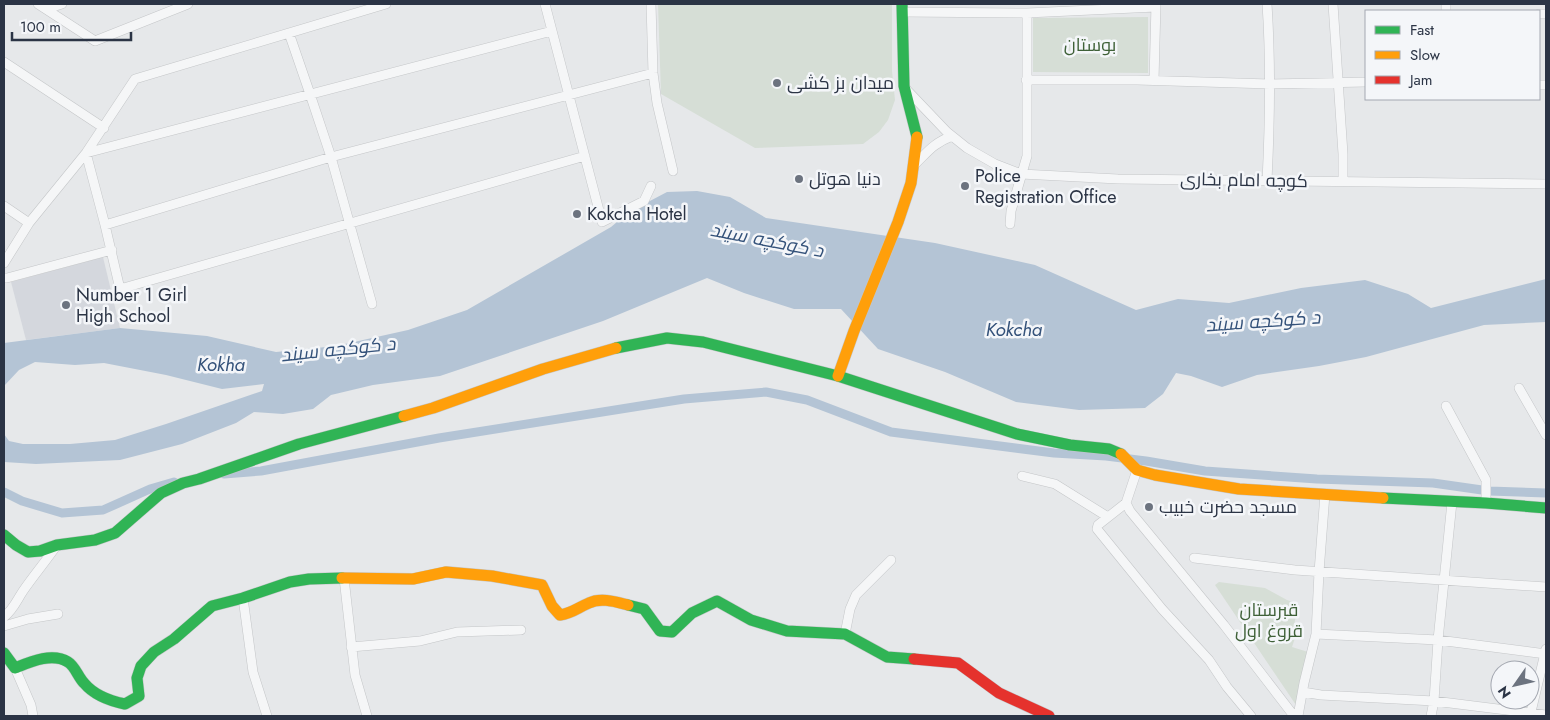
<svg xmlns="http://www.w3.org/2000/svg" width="1550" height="720" font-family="Jost,Cairo,sans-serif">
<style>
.built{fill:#d4d7dd}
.green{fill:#d6ded6}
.water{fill:#b4c4d5}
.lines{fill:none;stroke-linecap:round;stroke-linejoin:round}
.canal{stroke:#b4c4d5;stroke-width:9}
.street-casing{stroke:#c4c6c8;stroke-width:10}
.fast-casing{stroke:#c4c6c8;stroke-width:12}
.slow-casing{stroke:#c4c6c8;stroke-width:12}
.jam-casing{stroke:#c4c6c8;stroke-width:12}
.street{stroke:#f5f6f7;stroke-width:9}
.fast{stroke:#30b455;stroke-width:11}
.slow{stroke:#ff9f0a;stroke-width:11}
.jam{stroke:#e5322d;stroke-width:11}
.poi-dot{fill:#6c737f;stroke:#f4f6f9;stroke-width:2}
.labels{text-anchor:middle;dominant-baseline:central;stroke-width:5;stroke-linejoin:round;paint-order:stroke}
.park-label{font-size:18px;fill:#3f6138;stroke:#f4f6f9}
.poi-label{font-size:18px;fill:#2b3445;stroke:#f4f6f9;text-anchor:start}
.street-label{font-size:18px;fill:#2b3445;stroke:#f4f6f9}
.water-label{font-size:19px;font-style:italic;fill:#34527a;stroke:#f4f6f9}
</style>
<rect width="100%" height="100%" fill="#e6e8ea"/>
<path class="built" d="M103,257l17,71 -94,12 -15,-58z"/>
<path class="green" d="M658,4h234v67l3,29 -7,20 -9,12 -16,12 -108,4 -94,-54z
M1148,17v56l-115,-1v-54z
M1219,582l46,6 22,12 9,3 -2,12h2l-4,21 3,2 -3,9 16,5 -12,53 -81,-120z"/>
<path class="water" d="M697,191l33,6 36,21 169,25 100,22 101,45 42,-11 51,4 72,-15 64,-8 43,14 23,14 115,-29v43l-62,3 -118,32 -47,9 -62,9 -35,12 -31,-11 -15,-3 -13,21 -18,14 -66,2 -63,-8 -71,-30 -67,-23 -37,-40h-47l-50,-16 -37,-15 -104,43 -163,55 -67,9 -42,10 -18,14 -30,5 -29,-2 -18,11 -54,21 -62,16 -84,4 -32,-2v-28l5,7 14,3h47l45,-4 51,-16 96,-33 2,-7 -42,5 -56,-14 -62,-12 -29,2 -40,-3 -16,8 -15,16v-43l116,-15 87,8 69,16 60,-6 72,-16 59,-20 144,-83 18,-15 38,-20z"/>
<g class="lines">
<path class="canal" d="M224,474l37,-3 178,-33 245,-39 82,-7 41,8 84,32 163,21 52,3 40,5 59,10 112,8 116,4 56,8 57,2
M4,492l18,9 40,12 41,-3 47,-21 24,-7"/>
<defs>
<path id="street" d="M38,4l57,37 93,-37
M545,4l57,218 42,-21 7,-15
M651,4l2,69 4,30 16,68
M1267,4c4,59 3,117 0,177
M1333,4l10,150v27
M46,9l16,-5
M1446,11v-7
M902,12l125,1 129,-6
M1539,14h7
M552,31l-466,122 19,72 226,-68 322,-84
M289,33l21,61 21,63 41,147
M4,62l100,66
M1026,80h111l133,4 96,-2
M1154,80l2,-76
M1539,85h7
M905,88l42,44 20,16 28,16 26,10 97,5 428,5
M913,166c15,-14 19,-22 39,-30
M4,206l25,17
M1010,224l1,-13 16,-55v-143
M105,225l15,64 465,-133
M4,263l25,-40 57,-70 49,-74 251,-75
M4,278h3l105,-28
M1519,388l27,47
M1446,406l40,74v23
M1137,470l-11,33 -28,22 -1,4 65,80 47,51 18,27 24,29
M1022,476l33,8 53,33
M1126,503l4,8 94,114 70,91
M1194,558l101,12 251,17
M344,578l11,97 12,41
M243,598l10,74 14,44
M4,617c9,-7 13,-17 19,-26 11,-16 23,-30 34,-46
M4,626l24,-7 30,-5
M845,634l5,-25 6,-14 35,-35
M1316,634l122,6 108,14
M351,647l69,-6 37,-9 64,-2
M15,668l16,37 2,11
M1303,692l18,3 113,6 112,14
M1298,716l6,-33 12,-49 3,-62 6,-78
M1431,716l3,-15 4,-61 14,-138
M1530,716l16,-67"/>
<path id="fast" d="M902,4l2,82 13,51
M616,348l51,-10 36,4 135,34 179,58 53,11 39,4 12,5
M1383,498l103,5 60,5
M4,535l12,10 12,7 12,-1 17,-6 38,-5 20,-7 46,-40 22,-10 16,-4 100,-35 105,-28
M628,605l16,4 16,22 12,1 20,-19 25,-12 34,19 36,11 58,3 42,23 27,2
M4,653l11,15c15,-6 37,-16 53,-6 7,4 10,15 16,21 10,12 26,18 41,21l14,-8 -2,-18 4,-12 13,-14 20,-13 38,-33 31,-8 47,-16 19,-3 33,-1"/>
<path id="slow" d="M838,376l16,-45 44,-109 13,-39 6,-46
M404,416l29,-8 110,-39 73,-21
M1121,454l16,16 18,5 84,14 144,9
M342,578l71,1 33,-7 46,4 50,9 10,21 8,9c13,-2 17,-7 29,-12 12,-6 27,-1 39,2"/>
<path id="jam" d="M914,659l44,4 41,30 50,23"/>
</defs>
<use href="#street" class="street-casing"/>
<use href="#fast" class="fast-casing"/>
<use href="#slow" class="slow-casing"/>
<use href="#jam" class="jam-casing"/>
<use href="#street" class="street"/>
<use href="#fast" class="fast"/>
<use href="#slow" class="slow"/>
<use href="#jam" class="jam"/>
</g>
<g class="poi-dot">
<circle cx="777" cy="83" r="5"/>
<circle cx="799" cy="179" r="5"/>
<circle cx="965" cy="186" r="5"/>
<circle cx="577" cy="214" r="5"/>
<circle cx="66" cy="305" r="5"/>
<circle cx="1149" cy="507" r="5"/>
</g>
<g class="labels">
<g class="park-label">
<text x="1090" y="45">بوستان</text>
<text x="1269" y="610">قبرستان<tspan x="1269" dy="21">قروغ اول</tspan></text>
</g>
<g class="poi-label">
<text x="787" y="83">میدان بز کشی</text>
<text x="975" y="176">Police<tspan x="975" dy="21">Registration Office</tspan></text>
<text x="809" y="179">دنیا هوتل</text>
<text x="587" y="214">Kokcha Hotel</text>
<text x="76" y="295">Number 1 Girl<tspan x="76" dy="21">High School</tspan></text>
<text x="1159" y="507">مسجد حضرت خبیب</text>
</g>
<g class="street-label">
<text transform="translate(1244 180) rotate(1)">کوچه امام بخاری</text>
</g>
<g class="water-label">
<text transform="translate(767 240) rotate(11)">د کوکچه سیند</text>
<text transform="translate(1263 321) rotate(-4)">د کوکچه سیند</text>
<text x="1014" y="329">Kokcha</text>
<text transform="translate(338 349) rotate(-6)">د کوکچه سیند</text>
<text x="221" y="364">Kokha</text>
</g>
</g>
<rect width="1550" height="720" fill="none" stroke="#2b3445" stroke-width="10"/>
<rect x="1365" y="10" width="175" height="90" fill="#f4f6f9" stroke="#a4a8b1"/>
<rect x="1375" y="26" width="25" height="8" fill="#30b455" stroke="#a4a8b1"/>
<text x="1410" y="35" font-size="15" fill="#2b3445">Fast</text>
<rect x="1375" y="51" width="25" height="8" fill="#ff9f0a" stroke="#a4a8b1"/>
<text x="1410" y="60" font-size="15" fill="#2b3445">Slow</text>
<rect x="1375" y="76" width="25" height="8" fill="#e5322d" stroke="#a4a8b1"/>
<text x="1410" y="85" font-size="15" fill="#2b3445">Jam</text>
<g transform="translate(1515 685) rotate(236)"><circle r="24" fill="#f4f6f9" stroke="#a4a8b1"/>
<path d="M0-4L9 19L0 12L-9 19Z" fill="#6c737f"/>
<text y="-8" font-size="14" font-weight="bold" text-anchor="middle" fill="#2b3445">N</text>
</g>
<path d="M12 32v8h119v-8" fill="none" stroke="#2b3445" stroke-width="2.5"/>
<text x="20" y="32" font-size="15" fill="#2b3445" stroke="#f4f6f9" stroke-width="4" paint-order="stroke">100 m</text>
</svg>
